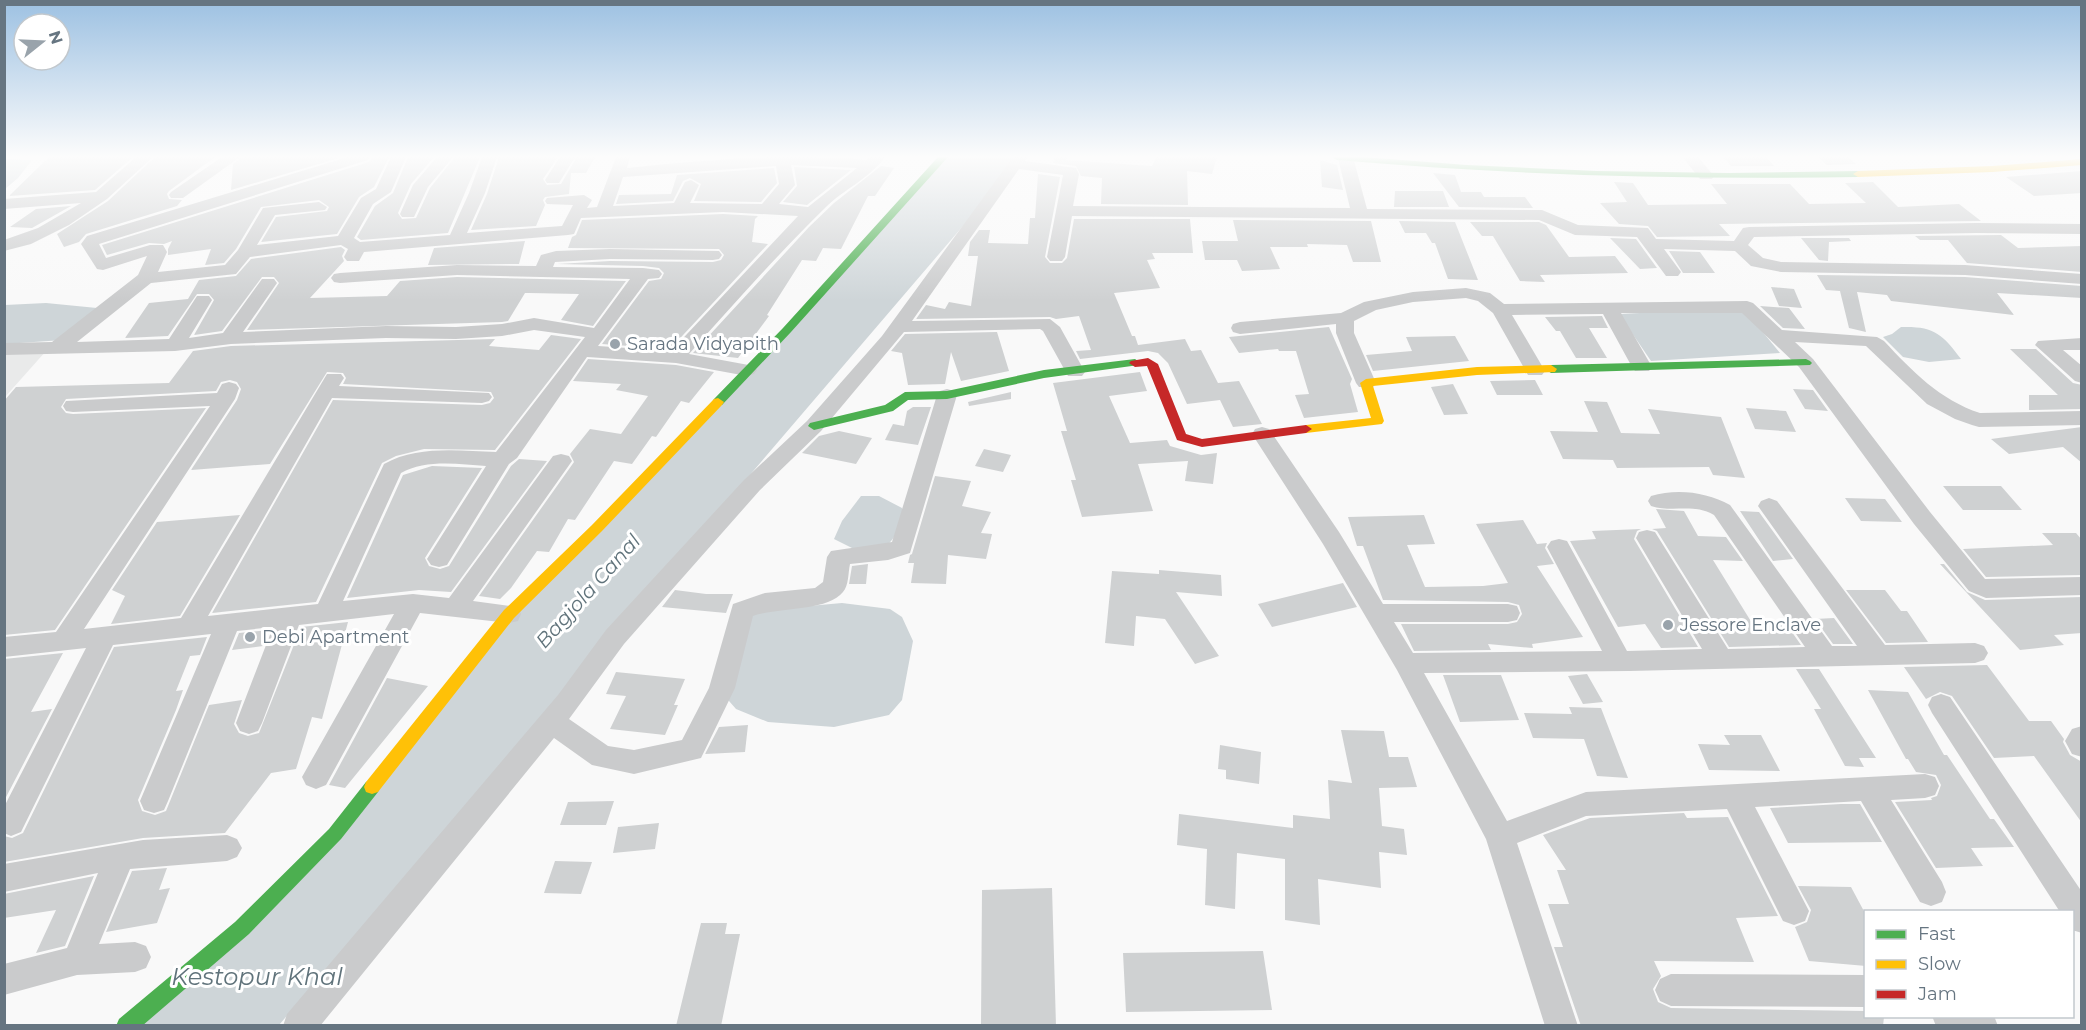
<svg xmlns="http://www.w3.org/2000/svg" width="2086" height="1030" font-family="Montserrat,sans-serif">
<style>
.built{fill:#e9eaea}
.water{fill:#ced5d8}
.building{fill:#cfd1d2}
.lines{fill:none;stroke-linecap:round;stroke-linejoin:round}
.street{fill:#cacbcc;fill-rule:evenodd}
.fast{fill:#4caf50;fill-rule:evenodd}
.slow{fill:#ffc107;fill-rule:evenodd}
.jam{fill:#c62828;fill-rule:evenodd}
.poi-dot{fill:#99a3ab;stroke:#fff;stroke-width:2}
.labels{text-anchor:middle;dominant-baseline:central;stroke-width:6;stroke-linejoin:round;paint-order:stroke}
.poi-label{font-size:18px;fill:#667581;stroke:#fff;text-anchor:start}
.water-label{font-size:20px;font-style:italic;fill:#60737b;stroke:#fff}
.near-water-label{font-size:24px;font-style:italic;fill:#60737b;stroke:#fff}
</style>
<rect width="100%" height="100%" fill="#f9f9f9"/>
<path class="built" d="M46,351l-41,46v-44z"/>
<path class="water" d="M947,157h75l-743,868 -149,1 181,-163 208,-254z
M5,159l27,1 -14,18 -13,11z
M46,303l51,5 -34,32 -58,4v-39z
M1743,308l37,45 -129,8 -32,-47z
M1901,327c32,-1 41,6 60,32l-32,3 -26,-5 -20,-20 9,-3z
M861,496h18l23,12 1,18 -16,20 -31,4 -22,-11 8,-18z
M842,603l48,6 12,8 11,24 -11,59 -13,15 -55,12 -66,-5 -32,-13 -20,-23 39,-75z"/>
<path class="building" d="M49,157h84l-38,33 -86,6z
M155,157h60l-46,34 -2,3 2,5 13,1 -5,6 -91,28 -7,8 -15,5 -7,-13 51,-33z
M242,157h100l-111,33 2,-26z
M373,157h16l-15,30 -15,10 -22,37 -76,8 15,-25 51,-6 2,-4 -10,-7 -58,7 -25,42 -12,14 -19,2 6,-16 -43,6v-6l4,-8 -8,3 -15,-1 -42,12 -5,-10 267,-83z
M408,157h26l-23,27 -13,29 4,6 14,-1 14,-30 25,-31h25l-32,76 -87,7 -4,-3 18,-31 18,-13z
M499,157h59l-15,22 4,6 14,-1 16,-27h18l-9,16h-15l-2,21 -24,3 -2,3 2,5 -9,21 -65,4 16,-36z
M1055,157h12l-1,3 86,6 4,-9h61l-5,17 -25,-3 1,34 -87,-1 1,-26 -21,-2 -5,-10 -23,-3z
M1723,157h43l8,9h-43z
M1818,157h30l8,7 -29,1z
M1320,160l17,5 6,25 -21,-3z
M881,166l13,2 -19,28h-7l-27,53 -18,-1 -7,13 -14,-1 -35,55 2,1 -31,42 -45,-5 116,-126 25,-24z
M794,167l57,3 -44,35 -24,-3 14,-16z
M774,168l3,15 -16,19 -67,-1 7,-17 -11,-6 -7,3 -10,20 -57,3 3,-9 52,-1 6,-19z
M2082,171v22l-48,3 -28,-19z
M1433,173l22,2 6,17h20l3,5h41l8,11 -74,-1z
M1038,174l22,3 -15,80 5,6h12l5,-5 7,-39h116l3,34h-41l3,6 -8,1 13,28 -46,5 18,43h3l3,9 47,-6 6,12 10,-1 17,33 21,-2 23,43 -29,3 -13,-27 -33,4 -19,-41 -10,-10 -10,-2 -68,8 -4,-8 15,-1 -12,-34 -23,3 -6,-2 -134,2 10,-14 19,4 4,-7 22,4 7,-50h-10l2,-14 9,-12h11l-2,13 40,1 2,-26h5z
M1614,182l19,1 15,22 79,-1 -16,-20h79l19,20 57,-1 -21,-20 28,-1 25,25 61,-3 22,17 -262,3 11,12 -73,1 -9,-11 -29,-2 -19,-21 27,-1z
M1395,191h48l6,16h-55z
M71,206l-39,22 -22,-1 26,-18z
M723,214l35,2 -3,3 -3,23 16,2 -98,105 -68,-5 47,-63 12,-2 3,-6 -5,-5 -16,-2 -86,-2 53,-3 103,1 8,-2 3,-5 -5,-6 -151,-1 4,-11 4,-2 6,-15z
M1233,220l138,1 10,41h-28l-6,-17 -40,-1 1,3h-38l10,22 -38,2 -5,-11h-32l-3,-19h36z
M1399,221l56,1 23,58 -30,-1 -13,-36h-3l-6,-10h-21z
M1470,222h69l7,3 23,32 46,-1 13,17 -88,2 5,7 -25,-1 -27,-45h-11z
M2001,235l17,13 64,-2v26l-115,-9 -19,-23h-28l-5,-4z
M1610,238l26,1 21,29 -17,1z
M1801,238h48l2,3 -22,1 -1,19 -9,-1z
M525,241l-6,23 -91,1 6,-17z
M341,247l4,3 -3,6 2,5 -34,37 77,-2 13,-15 57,-4 169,4 -33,45 -32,-6 18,-26 -50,-1h-4l-17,28 -6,1 -255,8 32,-47 -5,-6h-12l-40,54 -28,4 20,-35 -5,-6h-12l-29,42 -43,2 24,-35 39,-4 11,-19 37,-4 15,-17z
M1669,251l31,1 15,21h-32z
M1817,275l148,2 117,9v12l-85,-5 17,22 -123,-14 -4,-6 -30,-3 9,40 -17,-4 -9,-37 -14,-1z
M1771,287l23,2 8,19 -23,-2z
M1760,306l29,2 16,21 -22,-1z
M1602,316l6,12h-19l18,30h-31l-16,-27h-4l-11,-14z
M1329,327l23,52 -2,5 8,28 -54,6 -9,-23 14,-1 -13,-43h-17l-1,-2 -39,4 -10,-16z
M997,332l12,39 -48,10 -10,-29 -6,32 -37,1 -6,-32 -11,-2 14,-17z
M551,335l30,4 -86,111 -71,-1 -28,7 -14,7 -66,139 -104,11 121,-213 149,5 8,-2 4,-5 -3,-6 -148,-8 3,-6 -3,-5 -16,-1 -57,92 -79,6 46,-70 4,-11 -4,-7 -7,-2 -9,2 -5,9 -150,8 -5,8 5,6 7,1 133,-6 -151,222 -51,5v-234l12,-14 153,-4 24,-32 38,-5 264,-7 -6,7 50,4z
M1455,336l14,25 -96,10 -7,-16 46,-4 -6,-14z
M2010,349h26l37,34 9,2v24l-53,1v-15h29z
M588,359l88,6 38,7 -25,31 -8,-2 -25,36 -4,-1 -20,28 -18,-3 -39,59 -7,-1 -19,33 -12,-1 -26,37 -11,11 -21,-3 95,-134 -4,-8 20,-25 31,5 27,-38 -32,-6 5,-6 -48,-3z
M1140,372l7,19 -38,5 21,47 37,-3 3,6 31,9 16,-2 -4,31 -28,-3 3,-20 -50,3 15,47 -71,6 -11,-37h5l-15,-49h6l-14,-48z
M1535,380l8,15h-46l-7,-14z
M1453,384l15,30 -24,1 -13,-28z
M1793,389l20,1 15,21 -23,-2z
M1011,392v7l-42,7 -1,-4z
M1584,401l23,1 14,31 39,1 -12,-25 73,8 24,61 -32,-3 -4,-8 -92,1 -4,-8 -50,-1 -13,-28 48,1z
M913,407h18l-13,38 -33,-5 8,-16 11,2 3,-15z
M1746,408l40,3 10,21 -41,-3z
M2082,427v36l-19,-16 -54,7 -18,-15z
M839,431l33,7 -16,26 -54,-11 17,-17z
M984,449l27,6 -8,17 -28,-6z
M519,459l28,2 -96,131 -32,-2 -72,8 56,-123 29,-9 50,2 -57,90 4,8 11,3 9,-3 62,-100z
M935,476l36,5 -9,25 29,6 -10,21 11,1 -6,25 -38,-4 -2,29 -35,-1 3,-20h-6l2,-8 2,-1z
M1943,486h58l21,24h-59z
M1845,498l40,1 17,23 -41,-1z
M1656,509l28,2 14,25 28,1 17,24 -30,-1 39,63 35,2 14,20 -72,2 -72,-116 -5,-2 14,-1z
M1740,511l19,1 34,47 -20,2z
M240,515l-60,101 -69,8 14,-28 -13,-6 45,-68z
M1424,515l11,29 -28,1 18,42 58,-1 25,-3 -32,-59 47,-4 14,24 10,-1 -2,5 9,16 -17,2 46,71 -51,7 1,4 -45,-4 3,6 -77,1 -13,-27h107l9,-2 5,-8 -3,-9 -11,-3 -125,-2 -20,-54h-6l-9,-29z
M1641,529l-4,2 -3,8 64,108 -37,1 -16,-24 -27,3 -48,-86 26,-2 -4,-8z
M2042,533h34l6,7v35l-96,2 -23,-28 90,-4z
M868,564l-2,20h-17l3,-18z
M1940,564h4l23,28 18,8 97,-3v36l-28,2 10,10 -44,5z
M1159,570l62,5 1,21 -46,-4 43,64 -24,8 -30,-45 -29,-3 -2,30 -29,-3 7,-72 47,3z
M1343,583l14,24 -85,20 -14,-23z
M675,590l31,4h27l-7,19 -64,-6z
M1846,590h39l16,21h6l21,31 -42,1z
M1834,618l19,26h-20l-18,-25z
M348,622l-26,97 -10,-2 -16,52 -25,4 -46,60 -82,5 -139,24v-26l8,2 11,-5 91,-186 93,-10 -7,18 -10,1 -14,35 7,-1 -7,20 -38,90 4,11 13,4 11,-4 43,-106 33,-5 -8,24 5,9 9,3 11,-3 42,-106z
M270,630l-7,16 -31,4 7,-17z
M63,653l-32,59 21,-3 -48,92v-142z
M1987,665l42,56h22l13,18 -1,3 7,13 12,7v61l-48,-67 -40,2 -42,-62 -12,-4 -14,7 -22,-32z
M1796,669h23l57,89h-17l5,9 -19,-1 -31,-57h7z
M616,672l69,7 -11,26h4l-13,30 -55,-6 16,-33 -20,-2z
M1587,674l16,28 -20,2 -15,-28z
M1443,675h58l18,45 -59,2z
M387,678l41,8 -83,102 -16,-3z
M1868,690l40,2 36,63h3l43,64h4l20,28 -43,1 12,18 -47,2 -41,-66 37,-2 -1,-2 6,-2 4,-11 -5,-10 -20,-3 -8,-13h-2z
M1569,707l32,1 27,70 -31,-2 -13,-37 -51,-1 -9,-25 48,1z
M748,725l-3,27 -40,2 14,-27z
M1341,730l43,1 5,26h19l9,30 -38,1 3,38 22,3 3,26 -28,-3 2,36 -63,-9 2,46 -35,-5v-61l-48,-6 -2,56 -30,-4 2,-56 -30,-4 2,-31 114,14v-13l37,4 -2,-39 24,3z
M1724,735h37l19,36 -71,-1 -11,-26 32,1z
M1220,745l41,7 -2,32 -33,-5v-9l-8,-1z
M614,801l-8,24h-46l8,-23z
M1841,804h19l22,38 -94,1 -18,-35z
M1684,813l3,5 41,-1 50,99 -42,2 18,44 -100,-1 7,15 -8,13 5,13 13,6 195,3v6h18l-1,9h-302l-27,-79h9l-15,-43h21l-12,-34h9l-23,-35 47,-17z
M659,823l-4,26 -42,4 5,-26z
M555,861l37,1 -11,32 -37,-1z
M167,868l-8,22 11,-2 -13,35 -51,9 26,-61z
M94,876l-29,70 -29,7 20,-43 -52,8v-24z
M1798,886l53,1 15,28v51l-57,-5 -14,-34 12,-5 4,-12z
M1052,888l4,138h-75l1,-136z
M701,923h26l-2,11h15l-19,92h-45z
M1263,951l9,59 -146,2 -3,-59z"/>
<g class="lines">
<path class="street" d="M136,157h17l-46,42 -38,26 -38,19 -27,7v-11l34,-12 43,-25 -77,6v-10l92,-7z
M222,157h18l-57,41h-12l-2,-3 2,-3z
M348,157h23l-3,3 -269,84 7,14 44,-13h13l4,7 -9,20 67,-7 13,-15 25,-42 56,-6 8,5 -2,3 -50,5 -18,30 81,-9 23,-38 15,-9 15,-32h15l-15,35 -18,12 -19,34 6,4 90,-7 19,-42 13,-36h15l-12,36 -18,40 95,-7 11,-21 -26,-1 -2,-3 2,-3 37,-3 8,5 -5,8 10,-1 19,-50h14l-3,11c80,-8 159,-16 239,-8l3,-3h16c-16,22 -41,32 -60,51 -47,46 -91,96 -136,146l65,12 3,4 -3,4 -7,2 -71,-13 -89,-6 -70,101 -8,6 -62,101 -8,2 -8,-2 -4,-6 59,-93c-27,-2 -61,-7 -85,7l-58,128 70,-7 36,4 104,-142 8,-2 8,2 3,5 -99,140 45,6 3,7 -3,7 -9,2 -89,-10 -94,172 -10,4 -10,-4 -4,-8 92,-163 -95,11 -37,98 -4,8 -9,3 -9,-3 -4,-8 37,-96 -36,4 -69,170 -4,9 -10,3 -10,-3 -4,-9 71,-167 -98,11 -92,187 -10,4 -7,-3v-26l82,-159 -82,9v-20l52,-5 154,-226 -137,6 -7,-1 -3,-5 3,-5 151,-8 5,-9 7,-2 7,2 3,4 -4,11 -151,230 97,-11 146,-244h14l3,4 -5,8 150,7 3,4 -3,4 -7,2 -150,-5 -124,218 110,-12 66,-140c34,-19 75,-13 112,-12l89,-115 -51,-7 -32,6 -46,3 -70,-1 -155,6 -56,7 -171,4v-12l48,-1 86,-67 9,-19 -44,14 -6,-1 -16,-25 6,-8zM791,165l66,3 -49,39 -29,-3 16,-19zM776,166l3,18 -17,20 -72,-1 9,-18 -8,-5 -6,2 -11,21 -61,3 10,-29zM723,212l75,4 -127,135 -73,-5 50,-67 11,-1 3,-4 -3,-4 -16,-2 -90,-1 2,-5 55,-3 103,1 6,-1 3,-4 -3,-4 -109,-2 -54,2 -15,4 -5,11 -79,-1 -117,8 -6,1 -3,4 3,4 6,1 117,-8 173,4 -36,49 -60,-10 -32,6 -46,3 -70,-1 -143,6 34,-49 -3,-4h-12l-39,54 -34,5 23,-38 -3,-4h-12l-28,43 -92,3 74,-59 85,-9 14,-17 91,-12 7,4 -4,8 3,4h12l5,-9 204,-17 6,-1 7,-16z
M437,157h16l-25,30 -14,30h-12l-2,-3 13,-29z
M560,157h15l-16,26h-12l-2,-3z
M1013,157h14l-2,4 51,7 3,6 -6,32 277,2 -12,-50 15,-1 14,52 175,1 36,15 70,3 8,11 78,2 9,-13 6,-1 227,-4 106,1v10l-106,-1 -222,4 -6,8 15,13 18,4 184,3 117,9v10l-117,-9 -184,-3 -30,-6 -16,-15 -71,-2 17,23 -3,4h-12l-29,-39 -62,-2 -36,-15 -467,-4 -7,41 -3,4h-12l-3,-4 16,-82 -44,-6 -107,152 138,-2 10,8 25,45 -3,4h-14l-25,-45 -3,-2 -136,3 -83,99 -61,59 -136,154 -55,75 39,27 26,4 48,-10 27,-52 24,-84 32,-11 50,-5 8,-6 4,-25 4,-6 61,-9 45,-147 3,-4 7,-2 7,2 3,4 -47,158 -22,7 -38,4c-2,9 -1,21 -7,28 -16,20 -66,15 -90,24l-18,72 -34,70 -67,16 -42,-9 -38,-27 -234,288h-37l4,-12 271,-319 48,-65 138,-150 63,-59 75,-85z
M1686,157h12l16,19 -2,3h-12l-16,-20z
M1466,288l24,5 14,11 243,-3 6,2 29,27 95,7 7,4c28,30 56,59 96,72l102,-2v14l-103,2 -7,-2 -17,-6 -28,-15 -61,-58 -71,-4 18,17 117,153 55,67 97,-2v18l-96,3 -17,-7 -55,-67 -115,-157 -57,-54h-121l31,54 -3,4h-14l-3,-4 -29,-53 -91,1 33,56 -3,4h-14l-35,-62 -15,-12 -12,-3 -53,4 -37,8 -22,11v12l22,50 -3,4h-14l-3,-4 -20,-50v-9l-96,10 -7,-2 -2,-4 2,-4 7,-2 101,-9 23,-11 49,-10z
M2082,338v12h-19l19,16v17l-7,-2 -40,-36 3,-4z
M1262,427l7,2 70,103 44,72h125l9,2 3,7 -3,7 -9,2h-114l19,31 189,-2 -55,-104 4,-6 8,-2 8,2 60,110 75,-2 -66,-111 3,-6 8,-2 8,2 73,117 77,-2 -91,-132c-21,-12 -41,-2 -63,-9l-3,-5 3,-5c26,-8 56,-4 79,9l102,141h25l-99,-140 3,-5 8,-3 8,3 108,144 90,-2 9,3 4,7 -4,7 -9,3 -346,8 -205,2 83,148 79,-29 339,-18 10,3 4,9 -4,9 -10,3 -34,2 51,82 4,10 -4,10 -11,4 -11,-4 -59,-101 -106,6 54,104 -4,10 -11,4 -11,-4 -56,-112 -141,7 -69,27 61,183h-33l-59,-187 -89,-169 -74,-126 -71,-110 3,-5z
M1941,694l9,3 132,195v41l-10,-3v-18h-12l-128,-199 -4,-8 4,-8z
M2082,726v31l-10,-3 -7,-13 7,-12z
M227,835l10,4 5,9 -5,9 -10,4 -97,8 -31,75 36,-2 11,4 5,11 -5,11 -11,4 -58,3 -73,20v-31l63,-16 31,-75 -94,19v-28l139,-24z
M1671,974l195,1v32l-195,-1 -11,-5 -5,-11 5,-11z
M1932,1016h62l4,10h-62z"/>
<path class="fast" d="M938,157h10l-157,175 -69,73h-8l-2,-3 2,-3 69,-71z
M1332,157h31l104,8 130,6 131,2 130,-2 5,3 -5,3c-174,3 -347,-2 -521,-17z
M1135,359l6,4 -2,2 -95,13 -97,21 -39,1 -15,11 -79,19 -6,-4 2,-3 75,-18 20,-13 42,-1 97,-21z
M1806,359l4,2 2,2 -2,2 -259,8 -6,-4 6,-4z
M372,780l6,2 2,5 -2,5 -37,47 -92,95 -107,92h-26l3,-7 116,-97 94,-93 37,-47z"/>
<path class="slow" d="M2082,159v6l-90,7 -134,5 -5,-3 5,-3 134,-5z
M1551,365l6,4 -2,3 -78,3 -104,11 11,35 -2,3 -76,9 -6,-4 6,-4 65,-7 -11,-35 6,-4 111,-12z
M718,398l6,4 -2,3 -120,126 -88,87 -136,174 -6,2 -6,-2 -2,-5 2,-5 138,-172 88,-85 122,-126z"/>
<path class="jam" d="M1148,358l10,6 28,70 16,5 104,-14 6,4 -6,4 -104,14 -25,-7 -30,-74 -12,1 -6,-4 2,-2z"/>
</g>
<linearGradient id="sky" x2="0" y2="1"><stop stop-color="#9dc1e2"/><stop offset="0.52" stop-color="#fcfcfc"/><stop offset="1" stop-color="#fcfcfc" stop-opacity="0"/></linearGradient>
<rect width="2086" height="301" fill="url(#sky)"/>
<g class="poi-dot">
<circle cx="615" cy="344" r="6"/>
<circle cx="1668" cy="625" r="6"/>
<circle cx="250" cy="637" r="6"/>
</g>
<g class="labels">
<g class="poi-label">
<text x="627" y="344">Sarada Vidyapith</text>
<text x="1680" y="625">Jessore Enclave</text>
<text x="262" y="637">Debi Apartment</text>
</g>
<g class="water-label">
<text transform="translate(588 591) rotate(-48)">Bagjola Canal</text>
</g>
<g class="near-water-label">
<text x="257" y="976">Kestopur Khal</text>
</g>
</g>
<rect width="2086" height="1030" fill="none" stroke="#667581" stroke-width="12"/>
<rect x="1864" y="910" width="210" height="108" fill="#ffffff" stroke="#c2c8cd" stroke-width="1.5"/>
<rect x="1876" y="930" width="30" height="9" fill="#4caf50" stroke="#c2c8cd" stroke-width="1.5"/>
<text x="1918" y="940" font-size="18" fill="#667581">Fast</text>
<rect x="1876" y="960" width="30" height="9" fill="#ffc107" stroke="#c2c8cd" stroke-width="1.5"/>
<text x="1918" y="970" font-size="18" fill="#667581">Slow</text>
<rect x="1876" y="990" width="30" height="9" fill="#c62828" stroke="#c2c8cd" stroke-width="1.5"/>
<text x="1918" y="1000" font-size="18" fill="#667581">Jam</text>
<g transform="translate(42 42) rotate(72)"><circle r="28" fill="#ffffff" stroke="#c2c8cd" stroke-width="1.5"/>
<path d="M0-4.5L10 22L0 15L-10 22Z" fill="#99a3ab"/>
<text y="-9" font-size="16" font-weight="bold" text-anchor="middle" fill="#667581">N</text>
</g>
</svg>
